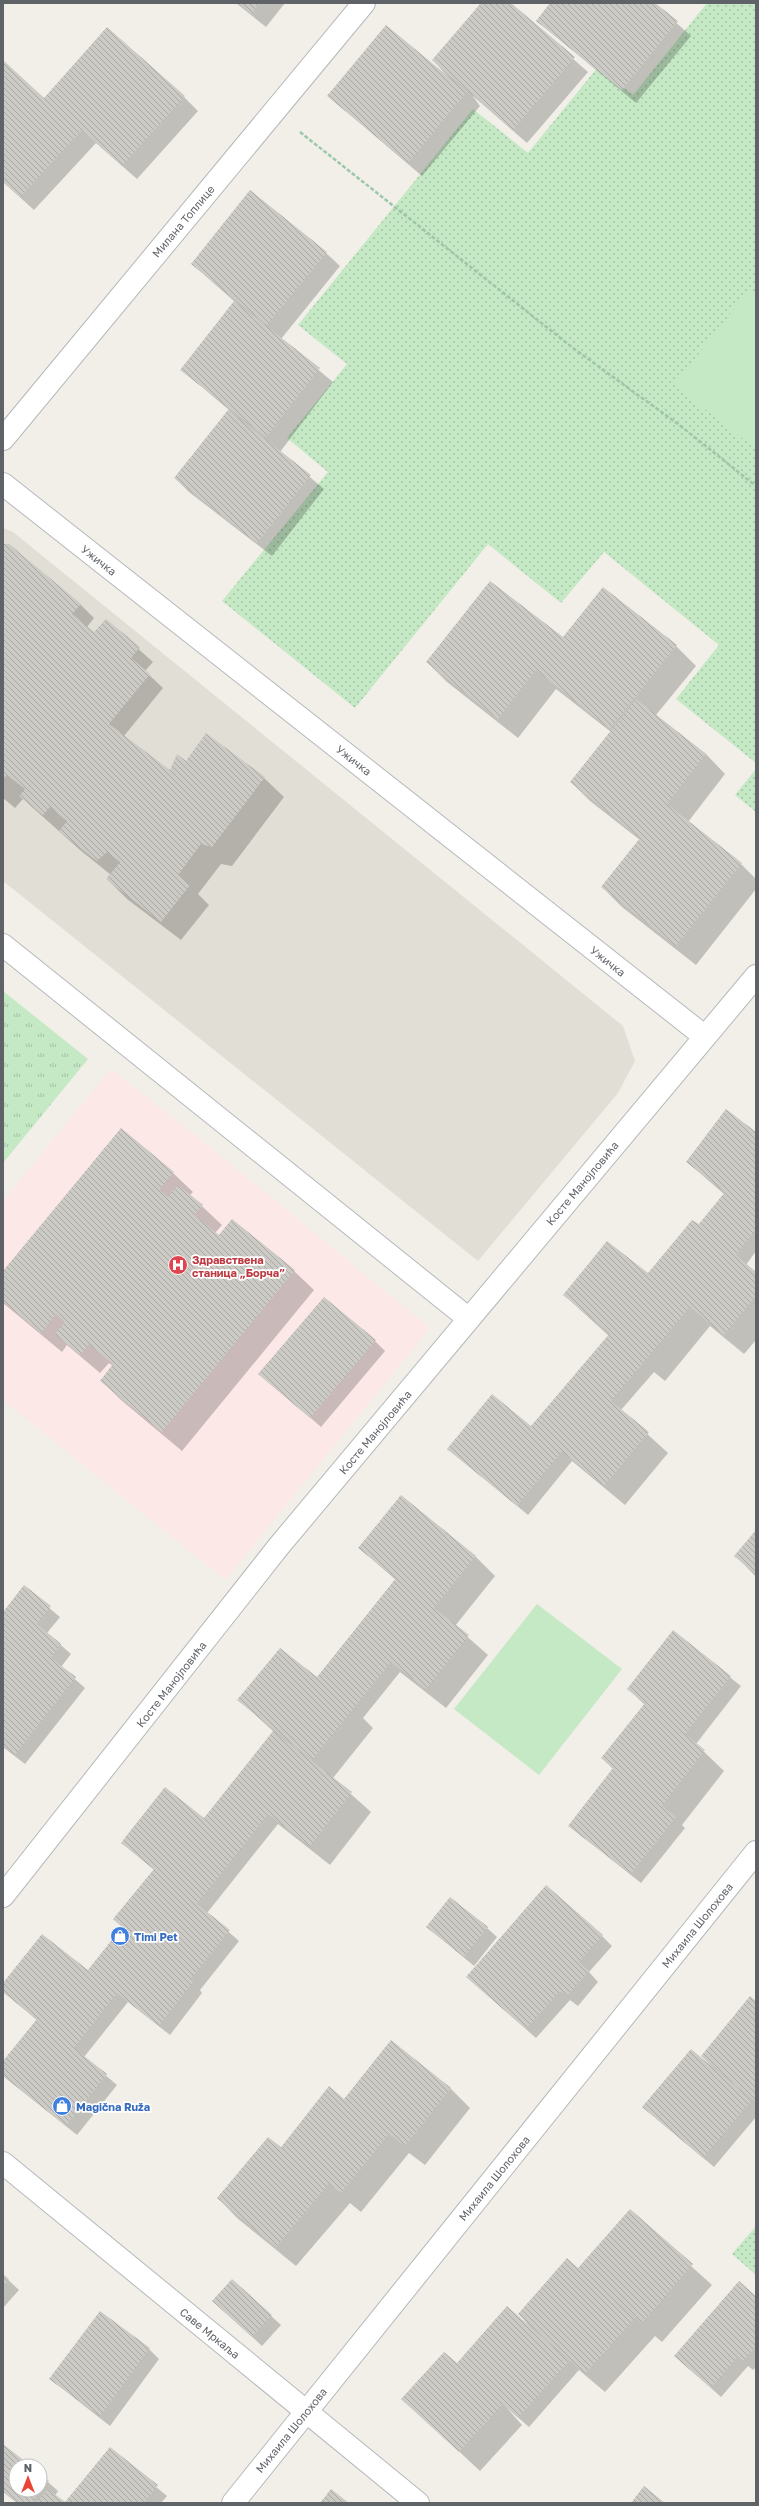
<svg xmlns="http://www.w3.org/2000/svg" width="759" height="2506" font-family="'Golos Text',sans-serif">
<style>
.education{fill:#e1ded6}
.medical{fill:#fce8e6}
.grass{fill:url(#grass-tufts)}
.park{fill:url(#park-dots)}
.garden{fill:#c5e8c5}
.shadow{fill:#0003}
.building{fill:url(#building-back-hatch)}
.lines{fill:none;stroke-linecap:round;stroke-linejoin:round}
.minor-casing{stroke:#b5b8bc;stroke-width:24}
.path{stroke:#9cc7a9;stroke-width:2.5;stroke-dasharray:4 2;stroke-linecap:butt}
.minor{stroke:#fff;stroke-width:22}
.labels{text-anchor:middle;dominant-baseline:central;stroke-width:3.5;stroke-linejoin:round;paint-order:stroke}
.street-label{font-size:11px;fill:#5f6368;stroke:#fff}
.health-label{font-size:11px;font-weight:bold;fill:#be3a42;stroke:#fff;text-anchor:start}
.shop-label{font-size:11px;font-weight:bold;fill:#366cbe;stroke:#fff;text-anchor:start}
</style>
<defs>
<pattern id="grass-tufts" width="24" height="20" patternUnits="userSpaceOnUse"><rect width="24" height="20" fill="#c5e8c5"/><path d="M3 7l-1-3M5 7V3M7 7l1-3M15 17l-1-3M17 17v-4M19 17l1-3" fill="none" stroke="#a3c0a4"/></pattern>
<pattern id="park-dots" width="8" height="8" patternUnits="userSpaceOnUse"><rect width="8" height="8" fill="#c5e8c5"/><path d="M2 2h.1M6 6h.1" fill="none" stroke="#a3c0a4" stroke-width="1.8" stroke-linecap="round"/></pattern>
<pattern id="building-back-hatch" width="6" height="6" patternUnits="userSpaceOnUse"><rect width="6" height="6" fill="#cccac5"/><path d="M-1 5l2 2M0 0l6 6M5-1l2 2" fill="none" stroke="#a9a8a4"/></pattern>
</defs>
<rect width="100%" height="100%" fill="#f1efe8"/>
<path class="education" d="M3,528l10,4 610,494 12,35 -17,32 -140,168 -475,-380z"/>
<path class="medical" d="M111,1069l88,69 231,190 -205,252 -222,-180v-199z"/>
<path class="grass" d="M3,991l85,68 -85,104z"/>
<path class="park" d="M707,3h49v760l-80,-64 43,-54 -115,-93 -43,51 -73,-59 -133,164 -133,-107 106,-129 -41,-34 60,-74 -49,-39 175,-216 55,44 70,-86 35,28z
M756,769v43l-21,-17z
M756,2226v49l-24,-21z"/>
<path class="garden" d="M748,291l8,6v152l-82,-64z
M537,1604l85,65 -83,106 -85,-66z"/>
<path class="shadow" d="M236,3h49l-19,24z
M483,3h26l79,69 -61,71 -55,-48 8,11 -58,70 -94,-80 119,-20 -14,-16z
M552,3h102l37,33 -55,67 -99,-82z
M3,61l41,38 140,-2 14,14 -61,68 -41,-36 -62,67 -31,-28z
M326,253l14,13 -59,73 52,43 -53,70 44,37 -52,67 -83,-64 -14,-14 54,-68 -47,-40 53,-68 -43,-38z
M3,545l77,59 14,14 -7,9 7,6 12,-13 47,42 -8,9 18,17 -39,48 47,36 15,-10 78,16 20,19 -52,69 -11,-2 -23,30 11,11 -28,35 -54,-41 -20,-20 4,-4 -31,-25 -57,-51 -8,9 -12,-10z
M563,639l113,7 20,20 -40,49 50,39 19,20 -37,48 53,42 15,15v10l-60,76 -74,-58 -20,-20 38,-47 -50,-39 -19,-19 40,-50 -55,-43 -38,49 -71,-56 -20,-20z
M756,1134v117l-10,14 10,8v67l-12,14 -34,-28 -45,55 -11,-9 -33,38 47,43 -43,52 -53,-44 -44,54 -79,-66 87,-18 -3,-6 76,-89 -45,-41 84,-20 56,-45 20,-36 -37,-32z
M173,1173l20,19 -3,3 32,30 -7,8 4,4 13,-17 62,51 20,19 -132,161 -61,-51 -20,-20 12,-14 -4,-3 -9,10 -33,-28 -5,7 -59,-49v-30z
M375,1341l10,10 -64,76 -61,-53z
M401,1496l75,61 19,19 -40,50 33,29 -42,53 -46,-36 -37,46 10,10 -40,50 38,34 -41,53 -52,-41 -71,89 32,28 -39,49 2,3 -32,42 -42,-33 -44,55 33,28 -40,50 -74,-59v-13l34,-43 -34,-28v-7l85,-13 35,-44 31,-58 -32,-27 82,-24 70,-87 -35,-32 83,-17 74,-103 -37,-32z
M756,1531v46l-20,-21z
M24,1587l36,30 -13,16 24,21 -10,13 24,21 -60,76 -22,-17v-134z
M673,1632l68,54 -45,58 28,27 -42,54 3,3 -44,55 -72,-57 44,-57 -11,-11 43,-53 -17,-16z
M427,1927l60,1 10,9 -23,29z
M602,1936l10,10 -23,26 9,10 -20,24 -8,-6 -34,38 -69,-61z
M756,2002v115l-42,50 -71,-60 71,-38 -12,-13z
M329,2088l16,12 106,-11 19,19 -45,57 -16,-12 -48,59 -11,-9 -54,63 -59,-48 -19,-20 63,-50z
M630,2211l82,74 -50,57 -7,-6 -50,56 -26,-22 -50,57 -22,-19 15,17 -42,46 -77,-72 128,-71 -12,-14 59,-44z
M3,2275l16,15 -16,18z
M232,2280l49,45 -19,21 -39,-36z
M756,2297v70l-3,3 -5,-4 -27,31 -46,-41z
M100,2313l49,36 10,10 -49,67 -60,-47z
M3,2446l26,20h-13v24h24v-15l18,16 -3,5 9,7h-47l-14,-11z
M110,2449l57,47 -6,7h-95z"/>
<path class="building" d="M238,3h22l-9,11z
M481,3h30l64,54 -62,73 -81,-70z
M550,3h105l23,18 -56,69 -86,-69z
M386,25l81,67 -59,71 -81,-67z
M107,27l78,69 -63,70 -40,-36 -62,67 -17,-15v-122l41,38z
M250,190l77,62 -60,73 -76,-61z
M234,301l86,67 -54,69 -86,-67z
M228,410l83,65 -54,68 -83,-65z
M3,544h6l72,60 -9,10 22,18 12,-13 34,28 -9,11 19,16 -41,50 61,46 7,-16 9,7 20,-28 59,44 -53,70 -11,-3 -23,31 12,10 -29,37 -55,-43 14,-17 -13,-10 -10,9 -38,-30 8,-10 -17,-14 -7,8 -24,-19 6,-7 -18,-14 -4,4z
M490,581l73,56 40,-50 74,58 -67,84 -74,-59 -38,49 -72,-57z
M636,699l70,55 -39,50 75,59 -66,83 -75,-59 39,-49 -70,-56z
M726,1109l30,23v97l-20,26 20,17v24l-32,39 -34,-28 -79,94 38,31 -45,54 -42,-35 -45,55 -70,-57 45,-55 39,32 79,-93 -47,-38 44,-54 41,32 44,-53 7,4 26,-32 -39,-30z
M121,1128l53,44 -15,18 9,7 10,-12 25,20 -9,10 25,20 13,-16 63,51 -133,162 -62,-51 13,-17 -24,-20 -9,11 -25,-21 10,-12 -9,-8 -15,19 -38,-32v-30z
M324,1297l52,43 -66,78 -52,-44z
M401,1495l75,61 -42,52 35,27 -43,54 -35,-27 -79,98 -75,-60 43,-52 37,29 36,-45 43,-54 -38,-30z
M756,1530v44l-22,-18z
M24,1585l27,21 -14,18 24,20 -10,14 25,19 -61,78 -12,-9v-134z
M673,1630l58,46 -46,58 20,16 -43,56 14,11 -45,57 -63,-48 45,-58 -12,-10 44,-55 -18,-14z
M273,1731l79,61 -42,54 -42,-32 -71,90 33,26 -40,50 3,2 -34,44 -42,-33 -43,55 33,26 -41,52 -63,-50v-15l34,-42 -34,-27v-9l39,-49 46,36 34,-43 -9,-8 41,-50 -33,-26 6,-8 38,-48 39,31z
M546,1885l57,50 -24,27 10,9 -22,25 -7,-5 -34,38 -60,-52z
M450,1897l38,30 -24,30 -38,-30z
M750,1996l6,5v101l-55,-46z
M391,2040l60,48 -46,58 -16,-12 -48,59 -12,-9 -53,63 -59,-49 51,-61 17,13 -3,-4 47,-60 15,13z
M691,2049l61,51 -49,58 -61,-51z
M630,2209l63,55 -51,59 -41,-35 34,30 -50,56 -67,-60 49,-56 11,10z
M3,2274l6,5 -6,8z
M232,2279l40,36 -20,22 -40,-36z
M739,2281l17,15v50l-13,15 -5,-5 -27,32 -37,-32z
M507,2306l62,55 -51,57 -15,-14 -44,48 -58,-53 43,-47 13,11z
M100,2311l50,37 -50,68 -51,-37z
M3,2444l28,22h-15v24h24v-17l9,8 -18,22h-13l-15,-12z
M110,2447l48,38 -14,18h-108l12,-14 17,13z
M644,2486l21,17h-34z
M331,2489l18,14h-29z"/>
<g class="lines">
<defs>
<path id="minor" d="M3,439l361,-436
M3,484l701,552
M3,945l466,374
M3,1896l276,-350 477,-570
M3,2163l415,340
M233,2503l523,-651"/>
</defs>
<use href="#minor" class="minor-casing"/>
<path class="path" d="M300,132l273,216 105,76 78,62"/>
<use href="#minor" class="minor"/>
</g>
<defs>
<symbol id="hospital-disc" viewBox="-11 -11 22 22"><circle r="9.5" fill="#e0444e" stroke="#fff"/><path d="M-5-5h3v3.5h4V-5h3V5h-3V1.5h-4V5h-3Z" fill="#fff"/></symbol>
<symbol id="shop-disc" viewBox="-11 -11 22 22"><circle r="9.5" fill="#3f7fe0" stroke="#fff"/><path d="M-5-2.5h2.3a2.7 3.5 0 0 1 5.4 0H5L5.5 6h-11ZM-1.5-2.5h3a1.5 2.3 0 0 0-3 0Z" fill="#fff"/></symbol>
</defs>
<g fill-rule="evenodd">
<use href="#hospital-disc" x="167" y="1254" width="22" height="22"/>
<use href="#shop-disc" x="109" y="1925" width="22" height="22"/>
<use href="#shop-disc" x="51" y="2095" width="22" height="22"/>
</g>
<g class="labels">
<g class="street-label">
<text transform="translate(183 221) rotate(-50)">Милана Топлице</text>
<text transform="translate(99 560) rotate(38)">Ужичка</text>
<text transform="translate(354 760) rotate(38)">Ужичка</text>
<text transform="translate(608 961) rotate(38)">Ужичка</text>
<text transform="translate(582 1183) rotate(-50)">Косте Манојловића</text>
<text transform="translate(375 1432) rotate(-50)">Косте Манојловића</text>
<text transform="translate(171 1684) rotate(-52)">Косте Манојловића</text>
<text transform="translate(697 1925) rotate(-51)">Михаила Шолохова</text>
<text transform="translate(494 2178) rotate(-51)">Михаила Шолохова</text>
<text transform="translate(210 2333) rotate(39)">Саве Мркаља</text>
<text transform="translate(291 2430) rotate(-51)">Михаила Шолохова</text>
</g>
<g class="health-label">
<text x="192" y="1259">Здравствена<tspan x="192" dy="13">станица „Борча”</tspan></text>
</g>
<g class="shop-label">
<text x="134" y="1936">Timi Pet</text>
<text x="76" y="2106">Magična Ruža</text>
</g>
</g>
<rect width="759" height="2506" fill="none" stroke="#5f6368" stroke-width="8"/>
<g transform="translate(28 2478)"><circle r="19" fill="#ffffff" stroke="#bfc1c3"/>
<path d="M0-3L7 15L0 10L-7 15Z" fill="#ea4335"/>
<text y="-6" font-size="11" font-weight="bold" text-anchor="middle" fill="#5f6368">N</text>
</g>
</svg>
